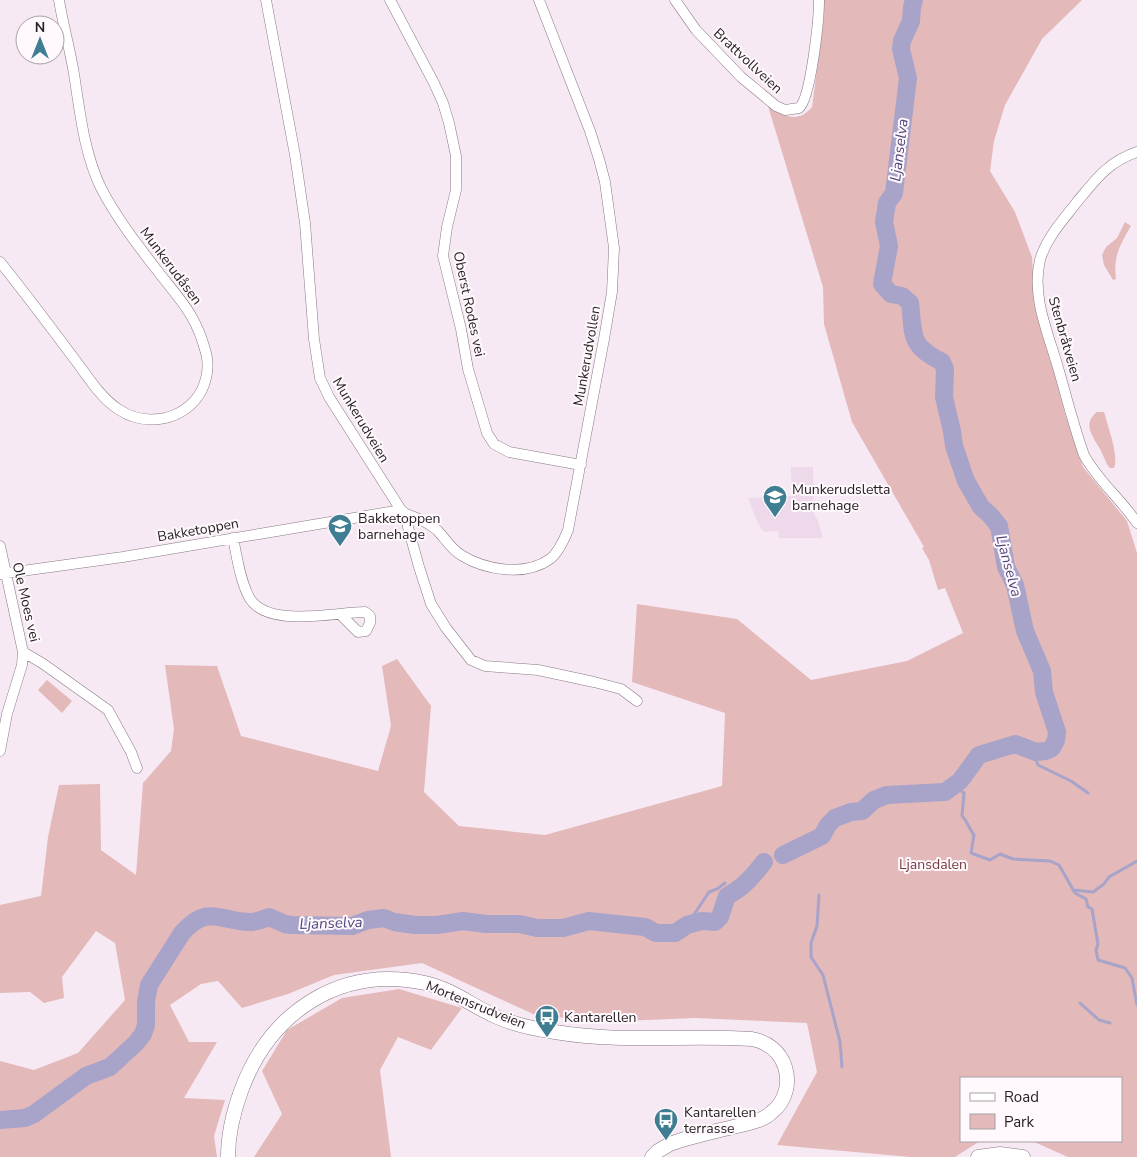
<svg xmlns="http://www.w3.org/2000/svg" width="1137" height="1157" font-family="'Nunito Sans',sans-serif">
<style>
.built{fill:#edd9e9}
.green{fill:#e3b9ba}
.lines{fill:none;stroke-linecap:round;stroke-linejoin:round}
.stream{stroke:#a7a3c9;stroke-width:3}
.river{stroke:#a7a3c9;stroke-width:18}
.minor-casing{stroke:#867983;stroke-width:11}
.tertiary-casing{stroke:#867983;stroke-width:15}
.minor{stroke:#fff;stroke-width:10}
.tertiary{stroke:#fff;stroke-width:14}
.labels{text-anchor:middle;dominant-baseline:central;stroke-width:4;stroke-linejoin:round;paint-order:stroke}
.street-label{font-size:14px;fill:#231e22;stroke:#fff9fd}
.poi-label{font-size:14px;fill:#231e22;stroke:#fff9fd;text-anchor:start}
.park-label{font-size:14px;fill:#783c3f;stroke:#fff9fd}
.water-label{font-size:15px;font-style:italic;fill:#4f477b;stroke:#fff9fd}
</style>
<rect width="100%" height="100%" fill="#f7e9f4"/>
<path class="built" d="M791,467h22l1,47 3,4 6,20h-44l-1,-7 -13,1 -3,-2 -6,-11 -8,-21 44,-2z"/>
<path class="green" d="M823,0h259l-40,39 -37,66 -11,36 -4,30 25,41 17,45 3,44 30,113 18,53 44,54 10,32v604h-69l-36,-16h89v-63h-160v63h19l-25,16h-45l-133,-12 40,-73 -10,-49 -112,-5 -97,4 -65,-8 -111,-51 -88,12 -46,19 -46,14 -24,-27 -17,3 -31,21 19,37h28l-33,56 41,2 -11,36 3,21h-217v-96l34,9 44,-17 47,-53 -10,-57 -19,-12 -34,46 2,21 -20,5 -14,-11 -30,1v-88l41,-9 7,-59 11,-52 41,-1 1,66 35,25 7,-92 28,-32 3,-22 -9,-64 52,1 24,70 137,35 13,-45 -9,-60 15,-7 34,47 -7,86 35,34 86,9 177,-49 3,-73 -93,-31 5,-78 100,15 74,61 96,-19 56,-28 -18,-45 -7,2 -9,-30 -7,-12 2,-1 -72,-125 -28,-98 -1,-37 -55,-181c16,10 30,18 44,1l12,-90z
M1125,222l6,4c-11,19 -18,31 -15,53l-3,1 -9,-15 -2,-10 4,-8 11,-9z
M1097,412h7l1,3c3,13 14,40 9,53h-4l-2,-2c-4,-7 -6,-15 -11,-22 -7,-11 -13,-22 0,-32z
M47,680l25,21 -10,12 -24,-23z
M399,989l63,19 -31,42 -33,-13 -18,33 11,87h-137l28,-43 -20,-43 25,-41 55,-32z"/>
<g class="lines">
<path class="stream" d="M1033,751l5,14 33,16 17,12
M954,786l10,7 -2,23c6,6 7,13 12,19l-3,18 19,7 10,-6 13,5 37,2 9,4 16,28 11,6 2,8 4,2 6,35 -2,6 2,10 27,8 7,10 5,27
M1073,890l20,2 11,-8 5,-7 28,-16
M819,895l-2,31 -6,17v14l12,18 17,67 2,25
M687,925l22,-33 8,-3 8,-6
M1080,1003l19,17 11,3"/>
<path class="river" d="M783,855l39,-19 6,-11 7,-7 16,-6 11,-1 12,-11 13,-5 58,-3 15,-11 19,-26 36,-11 21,8 10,-1 6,-3 4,-8 1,-8 -13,-40 -2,-21 -17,-40 -10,-46 -9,-18 -7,-41 -9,-11 -9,-8 -15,-26 -12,-35 -2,-15 -8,-34 1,-28 -3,-7c-33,-17 -28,-25 -32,-59l-8,-7 -11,-2 -9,-10 7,-38 -5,-24 3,-19 7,-10 14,-115 -7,-29 1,-8 9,-20 1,-14 2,-7
M0,1120l25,-2 9,-4 52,-38 24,-9 26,-24 7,-9 3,-9v-23l3,-17 33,-52c27,-30 38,-11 68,-11 7,0 13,-3 19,-5l16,7 6,1 61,1 16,-6 16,-2 10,4 21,3h22l26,-4 23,3h34l17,4h26l26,-7 56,6 11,6h19l12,-8 7,-2 8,-2 13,1 5,-5 7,-21c16,-8 26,-20 37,-34"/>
<defs>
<path id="minor" d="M266,0l29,155 10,68 9,116 6,39 9,19 72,113 5,4 2,13 11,40 12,37 15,24 25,32 14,6 53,4 56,12 27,7 16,12
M390,0l44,83 9,20 6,20 7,33v34l-9,37 -4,29 18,73 7,40 19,64 7,11 15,8 72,13
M675,0l21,30 45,47 35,29 9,4 14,-2c12,-10 20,-89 20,-108
M1137,152c-29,10 -41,27 -60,50 -13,17 -31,36 -37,58 -9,37 9,75 19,111 8,28 15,56 25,84 14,26 37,44 53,68
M0,262c26,32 51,66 76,99 12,16 25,37 42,48 25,17 59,13 78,-10 10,-12 14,-31 10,-46 -10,-39 -26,-53 -50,-84 -20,-26 -40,-52 -55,-81 -17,-35 -21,-76 -27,-114 -4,-25 -11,-49 -15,-74
M406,514c11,4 22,8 31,16 8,8 14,19 24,25 24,15 64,22 89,4 8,-6 14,-19 18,-29l36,-191 8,-47 2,-44 -9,-66 -6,-23 -9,-28 -51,-131
M233,538c4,19 7,42 16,59 17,32 87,15 116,15l5,4v7l-4,8 -8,1 -18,-18
M0,546l23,106 -1,13 -15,49 -7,37
M0,574l123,-17 278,-47
M23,652l19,11 66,47 23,42 6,16"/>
<path id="tertiary" d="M228,1157c0,-24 5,-44 13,-66 29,-79 99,-126 184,-108 27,6 47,23 72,34 18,8 38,12 58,15 65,11 131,3 197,7 15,3 28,12 33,28 5,16 1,34 -13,45 -9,9 -23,11 -35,14 -23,6 -46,10 -67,18l-12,7 -6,6
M978,1157l22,-3 23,3"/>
</defs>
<use href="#minor" class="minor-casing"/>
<use href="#tertiary" class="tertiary-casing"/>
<use href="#minor" class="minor"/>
<use href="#tertiary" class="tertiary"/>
</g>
<defs>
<symbol id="school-pin" viewBox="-11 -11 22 30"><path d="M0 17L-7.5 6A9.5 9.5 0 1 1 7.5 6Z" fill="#3f7d92" stroke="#fff9fd"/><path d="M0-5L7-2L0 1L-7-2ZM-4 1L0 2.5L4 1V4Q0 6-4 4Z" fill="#fff"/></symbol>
<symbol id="bus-pin" viewBox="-11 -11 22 30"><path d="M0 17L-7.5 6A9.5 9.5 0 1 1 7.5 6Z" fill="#3f7d92" stroke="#fff9fd"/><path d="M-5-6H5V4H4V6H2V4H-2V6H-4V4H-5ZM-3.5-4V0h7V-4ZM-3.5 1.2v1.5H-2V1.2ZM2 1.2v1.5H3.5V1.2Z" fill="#fff"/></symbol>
</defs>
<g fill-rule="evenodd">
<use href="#school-pin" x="761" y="483" width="28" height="38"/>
<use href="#school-pin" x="326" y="512" width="28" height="38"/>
<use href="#bus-pin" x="533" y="1003" width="28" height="38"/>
<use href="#bus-pin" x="652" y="1106" width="28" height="38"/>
</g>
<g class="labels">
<g class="street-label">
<text transform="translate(748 61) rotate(43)">Brattvollveien</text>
<text transform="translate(171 266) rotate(53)">Munkerudåsen</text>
<text transform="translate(469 304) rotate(78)">Oberst Rodes vei</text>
<text transform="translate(1065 339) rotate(74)">Stenbråtveien</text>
<text transform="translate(587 356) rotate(-80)">Munkerudvollen</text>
<text transform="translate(361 420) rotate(59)">Munkerudveien</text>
<text transform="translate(198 530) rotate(-10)">Bakketoppen</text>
<text transform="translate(26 602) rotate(77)">Ole Moes vei</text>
<text transform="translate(476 1005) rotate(22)">Mortensrudveien</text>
</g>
<g class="poi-label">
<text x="792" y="489">Munkerudsletta<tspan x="792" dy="16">barnehage</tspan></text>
<text x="358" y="518">Bakketoppen<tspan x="358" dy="16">barnehage</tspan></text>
<text x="564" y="1017">Kantarellen</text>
<text x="684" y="1112">Kantarellen<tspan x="684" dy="16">terrasse</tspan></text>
</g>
<g class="park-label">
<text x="933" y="864">Ljansdalen</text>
</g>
<g class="water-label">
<text transform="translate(899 150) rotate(-83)">Ljanselva</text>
<text transform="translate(1009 566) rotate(75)">Ljanselva</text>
<text transform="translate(331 923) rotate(-2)">Ljanselva</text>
</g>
</g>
<rect x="960" y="1077" width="162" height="65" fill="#fff9fd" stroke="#a7a1a5"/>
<rect x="970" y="1093" width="25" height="8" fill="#ffffff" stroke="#a7a1a5"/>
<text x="1004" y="1102" font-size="15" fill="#231e22">Road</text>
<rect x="970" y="1114" width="25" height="15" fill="#e3b9ba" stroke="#a7a1a5"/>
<text x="1004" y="1127" font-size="15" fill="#231e22">Park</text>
<g transform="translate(40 40)"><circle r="24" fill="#fff9fd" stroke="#a7a1a5"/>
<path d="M0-4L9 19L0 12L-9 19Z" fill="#3f7d92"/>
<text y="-8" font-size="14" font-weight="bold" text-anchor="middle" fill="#231e22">N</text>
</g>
</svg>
